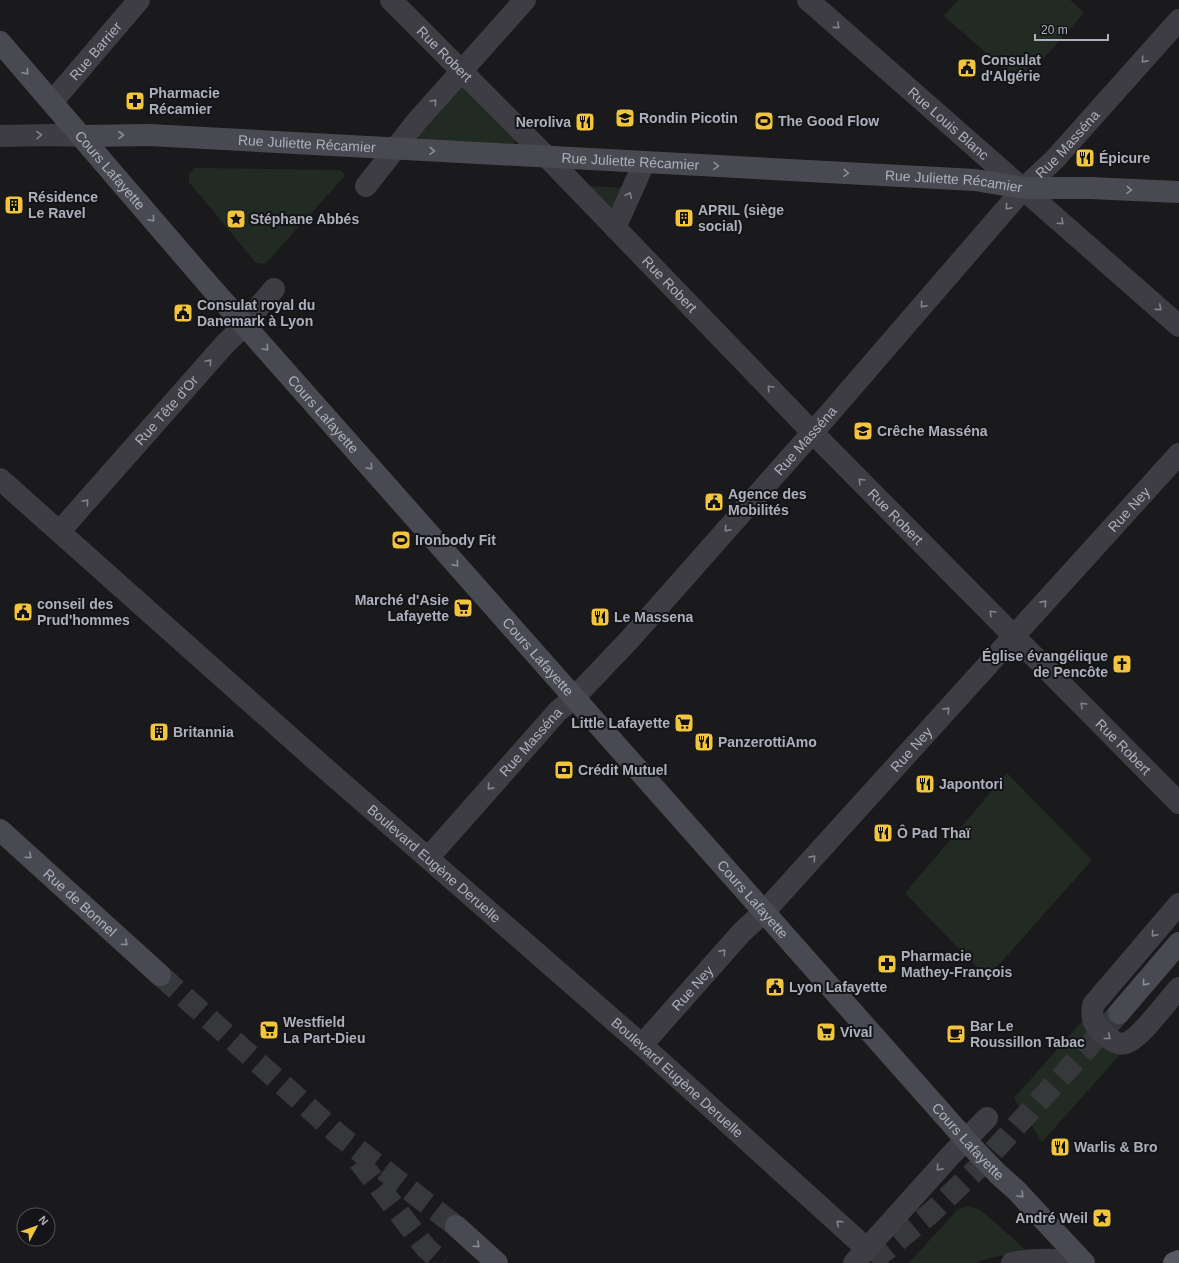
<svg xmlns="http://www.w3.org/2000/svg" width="1179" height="1263" font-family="Arial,sans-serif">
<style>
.green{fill:#222b23}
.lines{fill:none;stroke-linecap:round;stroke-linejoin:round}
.secondary-tunnel{stroke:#37383c;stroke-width:22;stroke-dasharray:22 11;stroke-linecap:butt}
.minor{stroke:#3d3d43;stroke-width:22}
.secondary{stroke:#494a51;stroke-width:22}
.primary{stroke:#575860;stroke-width:22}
.oneway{stroke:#80828c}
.oneway2{stroke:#898c97}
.labels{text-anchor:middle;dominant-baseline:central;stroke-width:4;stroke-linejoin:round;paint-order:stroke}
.street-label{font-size:14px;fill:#acb0bc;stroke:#151517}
.poi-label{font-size:14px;font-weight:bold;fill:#acb0bc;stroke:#151517;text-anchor:start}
</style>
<rect width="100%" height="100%" fill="#1a1a1c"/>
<path class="green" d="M958,0h112l14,13 -41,46 -3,-3 -2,2 -4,-3 -9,11 4,3 -11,12 -74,-65z
M462,87l4,1 49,52 -1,4 -2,2 -90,-5 -4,-3 1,-4 39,-45z
M194,168l147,2 4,5 -2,3 -78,86 -9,-1 -67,-81v-8z
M587,186l38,2 -11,26z
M1007,773l85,87 -105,118 -82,-85z
M1086,1017l38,33 -82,92 -28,-44z
M969,1206l13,5 45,40 -38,7 -15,5h-65l48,-53z"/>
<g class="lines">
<path class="secondary-tunnel" d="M160,975l180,161 116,90
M359,1161l67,87 17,15
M873,1263l8,-9 51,-42 48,-46 139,-153"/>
<g class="minor">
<path id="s1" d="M391,0l156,157 265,275 367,371"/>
<path id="s2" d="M808,0c123,109 248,217 371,326"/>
<path id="s3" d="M52,102l87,-102"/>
<path d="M0,136l52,-1 30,1"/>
<path d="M366,186l51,-65 108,-121"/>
<path d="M615,228l29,-65"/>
<path id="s4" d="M0,479l319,284 323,282 225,204"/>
<path id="s5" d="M60,531l165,-187 20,-19 17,-22 12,-14"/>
<path id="s6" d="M428,858l130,-147 16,-13 56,-59 198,-224 196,-227 31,-29 124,-139"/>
<path d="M1179,904l-86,101c-2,14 0,19 11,29 6,5 14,12 22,9 15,-5 41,-42 53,-55"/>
<path id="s7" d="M642,1045l100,-113 22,-20 415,-458"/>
<path d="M854,1263l97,-108 36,-37"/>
<path d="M1012,1263c25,-5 47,-4 72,0"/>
</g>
<g class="secondary">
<path id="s8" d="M0,42l208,242 765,864 25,26 18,16 68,73"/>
<path id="s9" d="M82,136l67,-1 826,45 49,8h66l89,4"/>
<path id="s10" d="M0,830l160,145"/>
<path d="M1119,1013l60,-70"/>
<path d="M456,1226l41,37"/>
</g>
<path class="primary" d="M1174,1263l5,-2"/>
</g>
<defs><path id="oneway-chevron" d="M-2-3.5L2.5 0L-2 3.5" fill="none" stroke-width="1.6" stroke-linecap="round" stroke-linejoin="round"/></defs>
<g class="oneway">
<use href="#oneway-chevron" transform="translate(837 26) rotate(41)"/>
<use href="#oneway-chevron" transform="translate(1144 60) rotate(132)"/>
<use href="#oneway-chevron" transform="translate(434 102) rotate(-49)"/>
<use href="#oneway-chevron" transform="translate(39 135) rotate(-2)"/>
<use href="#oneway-chevron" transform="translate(629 195) rotate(-66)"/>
<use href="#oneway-chevron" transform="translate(1008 207) rotate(130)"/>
<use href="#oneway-chevron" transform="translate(1061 222) rotate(42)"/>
<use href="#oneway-chevron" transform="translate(923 305) rotate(131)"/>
<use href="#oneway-chevron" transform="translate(1159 308) rotate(41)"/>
<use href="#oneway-chevron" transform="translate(209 362) rotate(-49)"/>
<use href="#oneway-chevron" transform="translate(770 388) rotate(-134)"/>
<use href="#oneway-chevron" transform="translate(861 481) rotate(-135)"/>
<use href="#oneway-chevron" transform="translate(86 502) rotate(-49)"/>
<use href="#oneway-chevron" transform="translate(727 529) rotate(131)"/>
<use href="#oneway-chevron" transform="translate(1044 603) rotate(-48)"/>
<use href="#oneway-chevron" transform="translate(992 613) rotate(-135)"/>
<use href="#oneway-chevron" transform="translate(1083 705) rotate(-135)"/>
<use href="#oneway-chevron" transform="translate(947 710) rotate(-48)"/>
<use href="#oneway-chevron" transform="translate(490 787) rotate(132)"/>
<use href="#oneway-chevron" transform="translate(813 858) rotate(-48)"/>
<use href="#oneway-chevron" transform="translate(1154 934) rotate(131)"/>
<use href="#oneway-chevron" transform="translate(723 952) rotate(-48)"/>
<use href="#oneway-chevron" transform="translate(1108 1037) rotate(39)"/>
<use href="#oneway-chevron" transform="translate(939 1168) rotate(132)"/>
<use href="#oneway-chevron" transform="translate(839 1223) rotate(-138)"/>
</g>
<g class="oneway2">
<use href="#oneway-chevron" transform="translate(26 72) rotate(49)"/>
<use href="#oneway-chevron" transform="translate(121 135)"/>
<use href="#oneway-chevron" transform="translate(432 151) rotate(3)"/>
<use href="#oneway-chevron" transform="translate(716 166) rotate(3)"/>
<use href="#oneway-chevron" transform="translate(846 173) rotate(3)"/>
<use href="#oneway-chevron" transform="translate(1129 190) rotate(3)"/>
<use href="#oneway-chevron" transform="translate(152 219) rotate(49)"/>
<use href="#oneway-chevron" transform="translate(266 348) rotate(49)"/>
<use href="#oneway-chevron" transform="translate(370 467) rotate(49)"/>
<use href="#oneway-chevron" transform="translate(456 564) rotate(49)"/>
<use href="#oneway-chevron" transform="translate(29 856) rotate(42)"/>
<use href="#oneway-chevron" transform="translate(125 943) rotate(42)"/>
<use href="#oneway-chevron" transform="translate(1145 983) rotate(131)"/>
<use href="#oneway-chevron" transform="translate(1021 1195) rotate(47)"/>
<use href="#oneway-chevron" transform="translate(477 1245) rotate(42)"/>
</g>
<defs>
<symbol id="civic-square" viewBox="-11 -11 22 22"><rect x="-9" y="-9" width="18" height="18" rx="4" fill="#f3c53c" stroke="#151517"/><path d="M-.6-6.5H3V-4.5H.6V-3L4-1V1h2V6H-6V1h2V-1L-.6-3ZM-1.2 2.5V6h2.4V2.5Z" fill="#111"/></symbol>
<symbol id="pharmacy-square" viewBox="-11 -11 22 22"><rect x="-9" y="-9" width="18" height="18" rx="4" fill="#f3c53c" stroke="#151517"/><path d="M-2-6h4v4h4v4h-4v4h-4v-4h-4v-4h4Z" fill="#111"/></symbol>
<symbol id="school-square" viewBox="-11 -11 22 22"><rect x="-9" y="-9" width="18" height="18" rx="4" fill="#f3c53c" stroke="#151517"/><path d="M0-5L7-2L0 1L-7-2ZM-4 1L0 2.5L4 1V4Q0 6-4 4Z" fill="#111"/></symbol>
<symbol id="stadium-square" viewBox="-11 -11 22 22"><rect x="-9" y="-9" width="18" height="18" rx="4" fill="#f3c53c" stroke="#151517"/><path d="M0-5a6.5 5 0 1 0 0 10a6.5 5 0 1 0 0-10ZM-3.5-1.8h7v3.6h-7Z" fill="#111"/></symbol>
<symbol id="restaurant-square" viewBox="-11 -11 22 22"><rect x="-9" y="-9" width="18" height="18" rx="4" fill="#f3c53c" stroke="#151517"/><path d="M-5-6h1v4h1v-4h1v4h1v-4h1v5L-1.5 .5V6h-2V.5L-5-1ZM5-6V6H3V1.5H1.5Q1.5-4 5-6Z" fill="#111"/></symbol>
<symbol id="building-square" viewBox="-11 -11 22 22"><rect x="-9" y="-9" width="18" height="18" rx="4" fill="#f3c53c" stroke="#151517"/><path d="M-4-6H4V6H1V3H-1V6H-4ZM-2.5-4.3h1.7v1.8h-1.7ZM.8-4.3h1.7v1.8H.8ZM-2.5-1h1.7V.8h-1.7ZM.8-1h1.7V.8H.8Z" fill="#111"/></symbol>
<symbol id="sight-square" viewBox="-11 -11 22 22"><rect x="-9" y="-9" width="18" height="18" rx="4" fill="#f3c53c" stroke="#151517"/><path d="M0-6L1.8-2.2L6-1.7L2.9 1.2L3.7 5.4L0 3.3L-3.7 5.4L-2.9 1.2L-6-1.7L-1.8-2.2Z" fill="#111"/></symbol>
<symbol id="supermarket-square" viewBox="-11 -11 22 22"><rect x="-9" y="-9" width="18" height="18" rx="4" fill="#f3c53c" stroke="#151517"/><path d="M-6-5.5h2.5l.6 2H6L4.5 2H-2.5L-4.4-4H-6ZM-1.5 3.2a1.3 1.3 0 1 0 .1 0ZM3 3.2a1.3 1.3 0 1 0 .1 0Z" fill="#111"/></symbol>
<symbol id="church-square" viewBox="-11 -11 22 22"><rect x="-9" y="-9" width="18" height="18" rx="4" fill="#f3c53c" stroke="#151517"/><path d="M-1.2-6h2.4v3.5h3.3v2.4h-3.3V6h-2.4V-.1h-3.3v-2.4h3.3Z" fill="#111"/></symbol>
<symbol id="bank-square" viewBox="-11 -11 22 22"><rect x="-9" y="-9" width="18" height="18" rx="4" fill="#f3c53c" stroke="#151517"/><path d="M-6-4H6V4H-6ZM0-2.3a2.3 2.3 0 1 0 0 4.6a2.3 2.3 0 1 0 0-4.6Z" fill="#111"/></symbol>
<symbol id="cafe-square" viewBox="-11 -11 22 22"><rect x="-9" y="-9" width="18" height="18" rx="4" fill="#f3c53c" stroke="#151517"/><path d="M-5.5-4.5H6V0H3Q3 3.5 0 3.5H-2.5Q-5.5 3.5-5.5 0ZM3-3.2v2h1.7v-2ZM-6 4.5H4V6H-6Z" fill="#111"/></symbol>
</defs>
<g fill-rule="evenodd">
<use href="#civic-square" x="956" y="57" width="22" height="22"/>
<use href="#pharmacy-square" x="124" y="90" width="22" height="22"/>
<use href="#school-square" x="614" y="107" width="22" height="22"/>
<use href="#stadium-square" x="753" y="110" width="22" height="22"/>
<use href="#restaurant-square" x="574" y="111" width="22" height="22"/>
<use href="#restaurant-square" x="1074" y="147" width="22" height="22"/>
<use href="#building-square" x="3" y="194" width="22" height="22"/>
<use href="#building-square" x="673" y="207" width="22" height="22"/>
<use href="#sight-square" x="225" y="208" width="22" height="22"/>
<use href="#civic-square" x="172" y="302" width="22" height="22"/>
<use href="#school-square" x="852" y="420" width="22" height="22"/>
<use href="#civic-square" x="703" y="491" width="22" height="22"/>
<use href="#stadium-square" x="390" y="529" width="22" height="22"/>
<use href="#supermarket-square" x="452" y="597" width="22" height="22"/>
<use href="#civic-square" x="12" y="601" width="22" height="22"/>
<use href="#restaurant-square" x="589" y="606" width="22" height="22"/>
<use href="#church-square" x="1111" y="653" width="22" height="22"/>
<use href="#supermarket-square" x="673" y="712" width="22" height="22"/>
<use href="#building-square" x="148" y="721" width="22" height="22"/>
<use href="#restaurant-square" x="693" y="731" width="22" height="22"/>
<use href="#bank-square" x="553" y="759" width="22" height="22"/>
<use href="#restaurant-square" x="914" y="773" width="22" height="22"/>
<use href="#restaurant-square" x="872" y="822" width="22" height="22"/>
<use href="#pharmacy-square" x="876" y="953" width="22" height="22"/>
<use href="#civic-square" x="764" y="976" width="22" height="22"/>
<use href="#supermarket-square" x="258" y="1019" width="22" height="22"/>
<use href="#supermarket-square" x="815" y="1021" width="22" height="22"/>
<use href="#cafe-square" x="945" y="1023" width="22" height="22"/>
<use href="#restaurant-square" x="1049" y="1136" width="22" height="22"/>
<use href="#sight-square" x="1091" y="1207" width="22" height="22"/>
</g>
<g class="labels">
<g class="street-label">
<text stroke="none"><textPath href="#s3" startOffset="67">Rue Barrier</textPath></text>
<text stroke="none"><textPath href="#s1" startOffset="76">Rue Robert</textPath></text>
<text stroke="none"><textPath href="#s2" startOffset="187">Rue Louis Blanc</textPath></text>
<text stroke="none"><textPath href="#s6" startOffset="959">Rue Masséna</textPath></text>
<text stroke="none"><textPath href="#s9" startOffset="225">Rue Juliette Récamier</textPath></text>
<text stroke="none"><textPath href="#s9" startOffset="549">Rue Juliette Récamier</textPath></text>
<text stroke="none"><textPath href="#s8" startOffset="169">Cours Lafayette</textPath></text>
<text stroke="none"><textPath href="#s9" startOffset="873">Rue Juliette Récamier</textPath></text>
<text stroke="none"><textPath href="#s1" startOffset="398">Rue Robert</textPath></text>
<text stroke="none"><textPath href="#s5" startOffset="161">Rue Tête d'Or</textPath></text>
<text stroke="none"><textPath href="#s8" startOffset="493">Cours Lafayette</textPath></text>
<text stroke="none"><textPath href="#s6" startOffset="563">Rue Masséna</textPath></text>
<text stroke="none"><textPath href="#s7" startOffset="724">Rue Ney</textPath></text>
<text stroke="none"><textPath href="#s1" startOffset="722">Rue Robert</textPath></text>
<text stroke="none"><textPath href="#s8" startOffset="817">Cours Lafayette</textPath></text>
<text stroke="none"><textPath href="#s6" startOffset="155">Rue Masséna</textPath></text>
<text stroke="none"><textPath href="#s1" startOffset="1046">Rue Robert</textPath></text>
<text stroke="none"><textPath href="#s7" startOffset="400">Rue Ney</textPath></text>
<text stroke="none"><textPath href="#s4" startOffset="580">Boulevard Eugène Deruelle</textPath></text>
<text stroke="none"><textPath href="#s8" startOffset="1141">Cours Lafayette</textPath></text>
<text stroke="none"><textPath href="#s10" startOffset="108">Rue de Bonnel</textPath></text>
<text stroke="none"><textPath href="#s7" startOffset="76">Rue Ney</textPath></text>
<text stroke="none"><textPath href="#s4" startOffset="904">Boulevard Eugène Deruelle</textPath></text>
<text stroke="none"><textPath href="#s8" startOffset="1465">Cours Lafayette</textPath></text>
</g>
<g class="poi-label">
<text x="981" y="60">Consulat<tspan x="981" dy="16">d'Algérie</tspan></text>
<text x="149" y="93">Pharmacie<tspan x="149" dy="16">Récamier</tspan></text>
<text x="639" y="118">Rondin Picotin</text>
<text x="778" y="121">The Good Flow</text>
<text x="571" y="122" text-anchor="end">Neroliva</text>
<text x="1099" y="158">Épicure</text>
<text x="28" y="197">Résidence<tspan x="28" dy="16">Le Ravel</tspan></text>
<text x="698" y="210">APRIL (siège<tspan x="698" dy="16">social)</tspan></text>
<text x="250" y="219">Stéphane Abbés</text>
<text x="197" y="305">Consulat royal du<tspan x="197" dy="16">Danemark à Lyon</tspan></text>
<text x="877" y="431">Crêche Masséna</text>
<text x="728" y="494">Agence des<tspan x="728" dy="16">Mobilités</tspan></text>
<text x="415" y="540">Ironbody Fit</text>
<text x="449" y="600" text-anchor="end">Marché d'Asie<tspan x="449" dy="16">Lafayette</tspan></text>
<text x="37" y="604">conseil des<tspan x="37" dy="16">Prud'hommes</tspan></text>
<text x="614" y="617">Le Massena</text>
<text x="1108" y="656" text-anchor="end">Église évangélique<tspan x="1108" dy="16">de Pencôte</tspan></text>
<text x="670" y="723" text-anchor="end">Little Lafayette</text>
<text x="173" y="732">Britannia</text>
<text x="718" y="742">PanzerottiAmo</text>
<text x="578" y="770">Crédit Mutuel</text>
<text x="939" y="784">Japontori</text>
<text x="897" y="833">Ô Pad Thaï</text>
<text x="901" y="956">Pharmacie<tspan x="901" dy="16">Mathey-François</tspan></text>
<text x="789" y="987">Lyon Lafayette</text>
<text x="283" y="1022">Westfield<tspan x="283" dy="16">La Part-Dieu</tspan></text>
<text x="970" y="1026">Bar Le<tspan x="970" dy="16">Roussillon Tabac</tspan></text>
<text x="840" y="1032">Vival</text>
<text x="1074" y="1147">Warlis &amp; Bro</text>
<text x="1088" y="1218" text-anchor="end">André Weil</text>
</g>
</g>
<g transform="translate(36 1227) rotate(49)"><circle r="19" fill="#151517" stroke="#515359"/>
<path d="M0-3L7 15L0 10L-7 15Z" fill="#f3c53c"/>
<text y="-6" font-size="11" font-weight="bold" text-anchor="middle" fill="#acb0bc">N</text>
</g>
<path d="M1035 34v6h73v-6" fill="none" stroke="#acb0bc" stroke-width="2"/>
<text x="1041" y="34" font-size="12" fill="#acb0bc" stroke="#151517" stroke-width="3" paint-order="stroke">20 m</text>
</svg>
